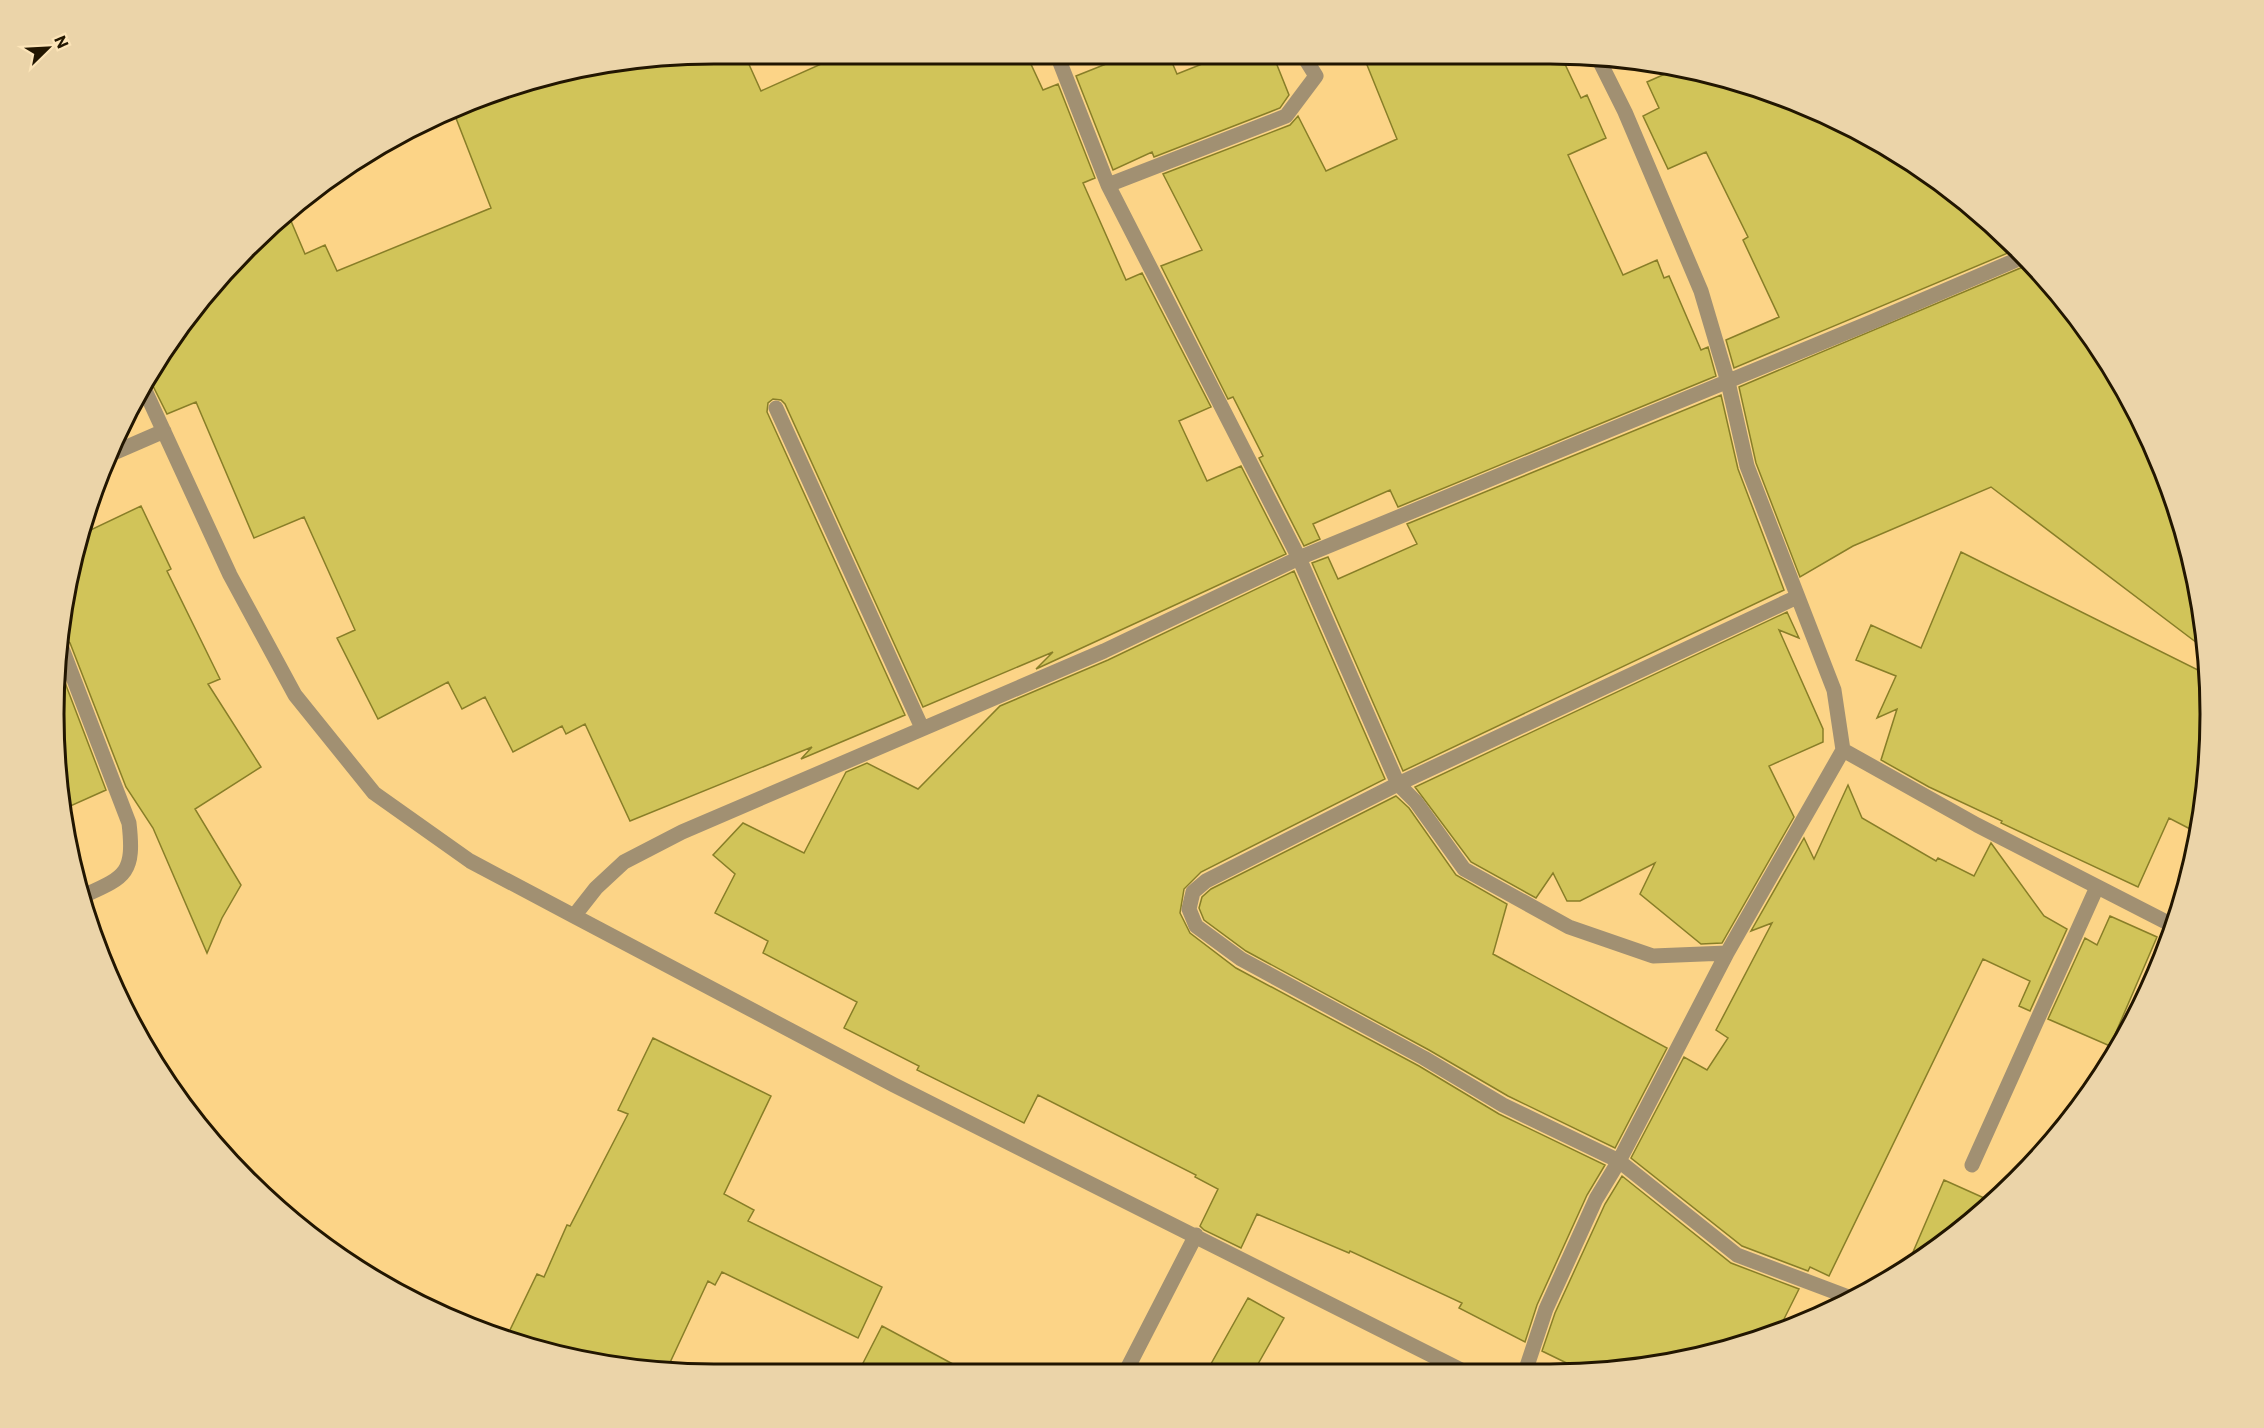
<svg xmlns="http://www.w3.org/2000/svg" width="2264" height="1428" font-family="Commissioner,sans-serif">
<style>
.building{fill:#d1c459;stroke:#887e28;stroke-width:1.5}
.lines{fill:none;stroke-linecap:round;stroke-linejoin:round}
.minor{stroke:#a19072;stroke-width:15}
.rim{fill:none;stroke:#221601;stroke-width:3}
</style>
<rect width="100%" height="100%" fill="#fcd487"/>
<path class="building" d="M628,60h119l14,31 69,-31h199l14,30 15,-6 37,94 -12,5 43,97 16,-7 69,134 -32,14 28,60 34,-15 45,88 -250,115 17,-17 -130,55 -138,-303 -4,-4 -8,-1 -5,4 -1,9 138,303 -104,44 11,-12 -182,74 -45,-97 -19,10 -4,-8 -49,26 -28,-55 -23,12 -14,-27 -70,37 -41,-81 18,-8 -51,-113 -50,21 -58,-136 -29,12 -19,-38 42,-64 58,-65 40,-33 17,40 20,-9 12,26 154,-63 -37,-95 48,-24z
M1116,60h55l6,14 35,-14h63l14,35 -9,13 -126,49 -2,-5 -39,18 -37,-94z
M1365,60h198l18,38 6,-3 19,43 -38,17 55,120 34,-15 7,18 5,-2 32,74 7,-3 8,29 -318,131 -8,-17 -77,34 7,15 -16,7 -45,-88 4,-2 -30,-59 -5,2 -67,-133 41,-16 -39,-76 127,-49 8,-9 28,55 71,-32z
M1674,70l129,34 149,87 63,59 -281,118 -8,-28 53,-23 -36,-77 5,-3 -42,-85 -38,17 -25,-53 16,-8 -12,-26z
M2030,264l16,15 76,105 53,118 29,126 1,21 -214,-162 -138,59 -53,31 -44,-114 -17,-76z
M1721,395l17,74 46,121 -381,181 -91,-208 16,-6 10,22 79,-35 -10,-20z
M141,506l30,63 -4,2 53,108 -12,5 53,83 -66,42 46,76 -19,33 -15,35 -54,-125 -27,-41 -56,-144 -8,-7 5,-50 13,-51z
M1961,552l245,122 3,84 -13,74 -27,-14 -31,69 -137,-64 1,-2 -73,-34 -48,-27 16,-51 -20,9 19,-42 -40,-16 15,-35 50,23z
M1294,571l91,208 -184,93 -17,17 -4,24 10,20 46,35 183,98 80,48 106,51 -18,30 -50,110 -12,37 -66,-34 3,-5 -112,-52 -1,2 -92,-39 -16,34 -37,-18 -4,-4 18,-37 -23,-12 1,-2 -158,-80 -14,28 -107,-53 2,-4 -75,-38 13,-26 -94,-49 5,-12 -53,-28 20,-39 -22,-19 30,-32 61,30 42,-81 21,-9 51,26 82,-83 108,-46z
M1787,612l12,26 -20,-8 44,99v13l-54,24 25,51 -72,126 -21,1 -61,-50 15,-31 -75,38h-13l-14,-28 -17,25 -65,-36 -56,-75z
M59,667l47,123 -40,18 -12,-94z
M1848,785l14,33 74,43 2,-3 36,18 17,-33 53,73 23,13 -37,82 -11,-5 11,-25 -47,-22 -154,317 -19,-9 -2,4 -66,-25 -111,-88 53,-101 23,13 21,-32 -12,-8 56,-107 -21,8 53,-93 10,21z
M1396,796l13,12 47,67 51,29 -14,50 174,94 -52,100 -107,-52 -79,-46 -183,-99 -42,-31 -5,-12 3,-11 9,-8z
M2110,916l47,21 -47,109 -62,-27 37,-81 12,7z
M653,1038l118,58 -47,98 30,16 -6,11 134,66 -24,51 -136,-66 -7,13 -7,-4 -41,88 -39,-1 -121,-32 30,-62 7,3 23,-52 3,1 58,-112 -10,-4z
M1622,1176l109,87 68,26 -19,38 -59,24 -127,22h-7l-45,-22 13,-38 50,-109z
M1944,1180l49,22 -86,64z
M1248,1298l36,20 -30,53h-47z
M882,1326l82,44 -104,-1z"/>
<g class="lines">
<path class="minor" d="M1059,60l49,125 191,373 99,226 18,18 48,67 105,58 84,29 74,-3
M1108,185l178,-69 30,-40 -10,-16
M142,384l88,191 65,120 79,98 96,68 104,55 320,169 571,287
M776,408l146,320
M111,454l53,-23
M1797,597l-399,187 -192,97 -13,11 -4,17 7,17 45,33 183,99 79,47 116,56 118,94 114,43
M61,646l68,177c6,52 -4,54 -48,74
M1843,750l134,75 195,100
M574,916l22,-28 28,-26 58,-30 422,-181 195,-93 575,-237 149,-64
M1972,1165l125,-278
M1126,1371l70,-136
M1525,1372l21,-63 50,-110 23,-38 108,-208 116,-203 -9,-60 -87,-224 -19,-84 -27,-91 -76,-179 -26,-52"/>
</g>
<path d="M0 0H2264V1428H0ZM714 64H1550A650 650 0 0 1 2200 714V714A650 650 0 0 1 1550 1364H714A650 650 0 0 1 64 714V714A650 650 0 0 1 714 64Z" fill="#ebd4a9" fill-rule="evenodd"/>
<path class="rim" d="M714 64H1550A650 650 0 0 1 2200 714V714A650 650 0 0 1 1550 1364H714A650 650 0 0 1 64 714V714A650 650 0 0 1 714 64Z"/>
<g transform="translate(48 48) rotate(66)" stroke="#fce4b8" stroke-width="4.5" paint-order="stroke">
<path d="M0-4.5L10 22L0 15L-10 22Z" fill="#221601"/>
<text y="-9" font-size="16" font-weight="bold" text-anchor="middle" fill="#221601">N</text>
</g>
</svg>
